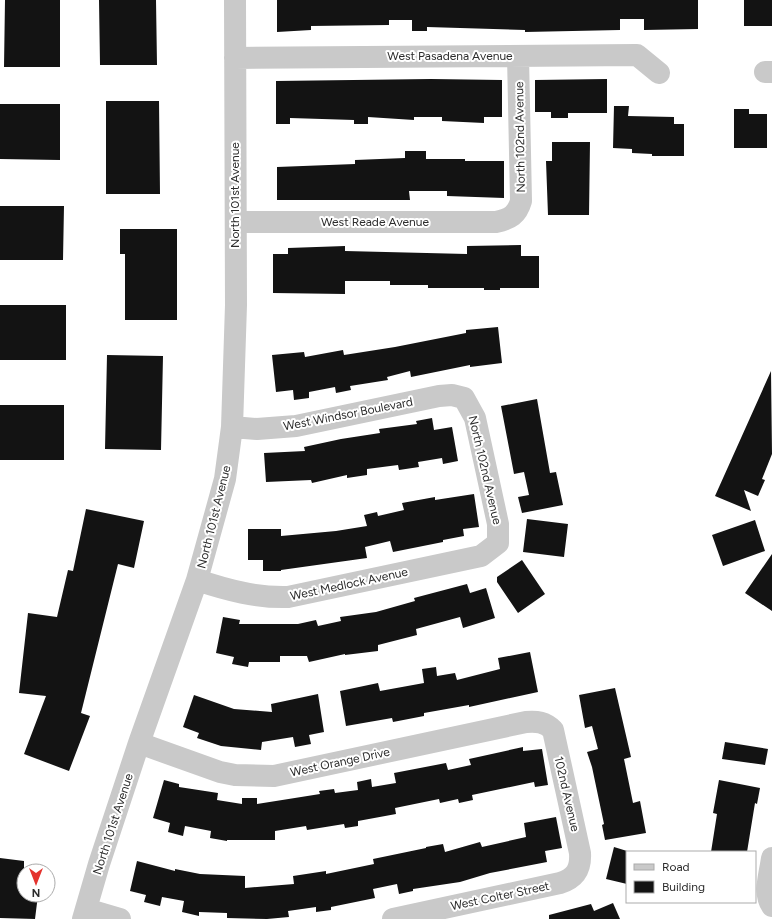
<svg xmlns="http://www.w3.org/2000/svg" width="772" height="919" font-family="Figtree,sans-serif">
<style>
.building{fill:#131313}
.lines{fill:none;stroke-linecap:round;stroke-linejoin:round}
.minor{stroke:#c9c9c9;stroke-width:22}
.labels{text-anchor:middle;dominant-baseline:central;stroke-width:4;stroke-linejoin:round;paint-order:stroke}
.street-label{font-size:12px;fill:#2c2c2c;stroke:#fff}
</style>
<rect width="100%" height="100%" fill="#fff"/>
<path class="building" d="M5,0h55v67h-56z
M99,0h57l1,65h-57z
M277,0h421v29l-54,1v-11h-24v11l-95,2v-2l-98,-3v4h-15v-11h-23v5l-78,1v4l-34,2z
M744,0h28v26h-28z
M431,79l71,1v37h-18v6l-42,-2v-4h-28v3l-46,-3v7h-14v-4l-64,-2v6h-14v-43z
M607,79v34h-39v5h-17v-6h-16v-32z
M106,101h53l1,93h-54z
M0,104h60v56l-60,-1z
M614,106h15l-1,10 46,1v7h10v32h-32v-2l-20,-1v-4l-19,-1z
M734,109h15v5h18v34h-33z
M552,142h38l-1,73h-41l-2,-54h6z
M405,151h21v8h39v2h39v37l-57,-2v-5h-38l1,9h-133v-33l78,-3v-4l50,-2z
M0,206h64l-1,54h-63z
M120,229h57v91h-52v-66h-5z
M521,245v11h18v32h-39v2h-16v-2h-56v-3h-38v-4h-45v13l-72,-1v-39h15v-6l57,-2v5l122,3v-8z
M0,305h66v55h-66z
M498,327l4,36 -32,4v-2l-59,12 -1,-6 -23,6 1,3 -38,6 1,4 -15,3 -1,-6 -26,5v6l-15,2 -1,-10 -17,2 -4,-37 32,-3 1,5 38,-7 1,5 51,-8 71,-14v-3z
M107,355l56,1 -2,94 -56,-1z
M771,371l1,83 -10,25 3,1 -7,16 -14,-6 7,21 -36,-15z
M537,399l13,74 6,-1 7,33 -41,8 -4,-16 11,-2 -5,-23 -10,2 -13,-68z
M0,405h64v55h-64z
M432,418l2,12 18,-3 6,34 -15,3 -1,-6 -24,4 1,5 -20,3 -1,-5 -31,4v6l-20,3v-3l-35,8 -1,-3 -45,2 -2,-29 41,-2 -1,-4 37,-8 39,-6 -1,-4 38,-5 -1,-3z
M474,494l5,33 -16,2 1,7 -21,4v2l-50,10 -3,-11 -25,6 2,11 -86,12v1h-18v-11h-15v-31h33v7l55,-5 31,-5 -3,-11 13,-3 1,4 26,-6 -2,-7 33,-6v3z
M86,509l58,12 -10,47 -16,-4 -37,149 9,3 -21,55 -45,-17 22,-58 -27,-3 9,-80 29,4 11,-47 5,1z
M527,519l41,5 -4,33 -41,-5z
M755,520l10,31 -42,15 -11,-31z
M772,554v57l-27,-18z
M522,560l23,34 -27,19 -21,-31v-5z
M467,584l3,9 16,-5 9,30 -32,10 -3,-11 -44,12 1,6 -39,10v6l-33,4v-1l-36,8 -2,-6h-27v6h-31l-1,5 -16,-3 2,-7 -18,-4 7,-36 17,3 -1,4h59l18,-4 2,6 23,-5 -1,-4 36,-5 39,-11 -1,-3z
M530,652l8,40 -69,15v-2l-45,8v3l-31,6 -1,-4 -46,8 -6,-35 38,-8 2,8 44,-8 -2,-14 14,-2 1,9 18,-3 2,7 43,-11 -2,-11z
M615,688l16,69 -7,2 9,44 7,-2 6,32 -41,7 -3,-15 2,-1 -12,-57 -5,-15 11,-3 -6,-23 -7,2 -6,-33z
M318,694l6,38 -15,3 2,9 -16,3 -2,-10 -31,5 -1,8 -40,-4 -24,-8 2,-5 -16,-6 11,-32 40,14 38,3 -1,-8z
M725,742l43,7 -3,16 -43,-6z
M523,747v4l19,-2 6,36 -13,2 -1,-5 -62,13 1,5 -14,3 -1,-4 -18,4 -1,-4 -44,9 1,6 -38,7v5l-13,2 -1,-4 -37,6 -1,-4 -31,5v9h-48v1l-17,-3 1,-7 -26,-5 -2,10 -15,-4 2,-9 -17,-5 11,-38 15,4v3l39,6 -1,7 25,4v-6h15v6l63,-10 -1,-3 15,-2 1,4 23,-3 -1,-8 14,-3 1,8 24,-4 -2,-10 52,-10 2,7 23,-5 -2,-6z
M719,780l41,8 -3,16 -2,-1 -8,49h-36l6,-38 -4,-1z
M556,817l6,31 -17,3 2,11 -57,11 -30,9 -47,7v2l-14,3 -2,-10 -24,5 2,9 -44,9v3l-15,2v-5l-28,4 1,6 -22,2 -40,-1v-5l-28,-1v4l-17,-4 2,-11 -22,-4 -2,9 -16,-4 2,-7 -16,-4 7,-30 38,10v-2l25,5 45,2v12l49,-4 -1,-8 33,-5v3l48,-10 -1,-5 53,-11v-1l17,-3 2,8 35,-10 2,5 44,-10 -2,-14z
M614,847l13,4v33l-21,-5z
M0,858l24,3v34h14l-3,24 -35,-1z
M613,903l7,16h-71v-4l42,-11 3,7z"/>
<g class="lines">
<path class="minor" d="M235,58l402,-3 22,18
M765,72h7
M236,222h260c14,-3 21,-7 25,-21l-3,-145
M197,580c30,10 60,18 91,17l193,-41 17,-13v-19l-23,-106 -11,-20 -12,-3 -13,1 -143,30 -39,3 -25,-2
M139,743l81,29 15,3 39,1 252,-54c11,-1 19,0 27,8l27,123c1,16 -4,25 -20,30l-167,36
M772,858c-2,16 -9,35 0,48
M86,909l34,10
M83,919l16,-55 40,-121 58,-163 28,-101 7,-52 4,-122 -1,-305"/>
</g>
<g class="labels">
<g class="street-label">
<text x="450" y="56">West Pasadena Avenue</text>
<text transform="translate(520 137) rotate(-91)">North 102nd Avenue</text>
<text transform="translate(235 195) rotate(-90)">North 101st Avenue</text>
<text x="375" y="222">West Reade Avenue</text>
<text transform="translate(348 414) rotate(-11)">West Windsor Boulevard</text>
<text transform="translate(485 470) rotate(77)">North 102nd Avenue</text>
<text transform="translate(214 517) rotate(-76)">North 101st Avenue</text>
<text transform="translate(349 584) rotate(-12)">West Medlock Avenue</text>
<text transform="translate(340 762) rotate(-12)">West Orange Drive</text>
<text transform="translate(567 794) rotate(77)">102nd Avenue</text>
<text transform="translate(113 824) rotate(-72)">North 101st Avenue</text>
<text transform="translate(500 896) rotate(-12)">West Colter Street</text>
</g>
</g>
<rect x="626" y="851" width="130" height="52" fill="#ffffff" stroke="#ababab"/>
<rect x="634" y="864" width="20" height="6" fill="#c9c9c9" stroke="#ababab"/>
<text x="662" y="871" font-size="12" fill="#2c2c2c">Road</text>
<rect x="634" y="881" width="20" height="12" fill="#131313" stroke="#ababab"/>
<text x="662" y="891" font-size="12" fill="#2c2c2c">Building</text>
<g transform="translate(36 883) rotate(180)"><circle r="19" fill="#ffffff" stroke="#ababab"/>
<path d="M0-3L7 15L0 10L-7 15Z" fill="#e4332e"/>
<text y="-6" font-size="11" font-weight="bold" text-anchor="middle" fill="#2c2c2c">N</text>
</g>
</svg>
